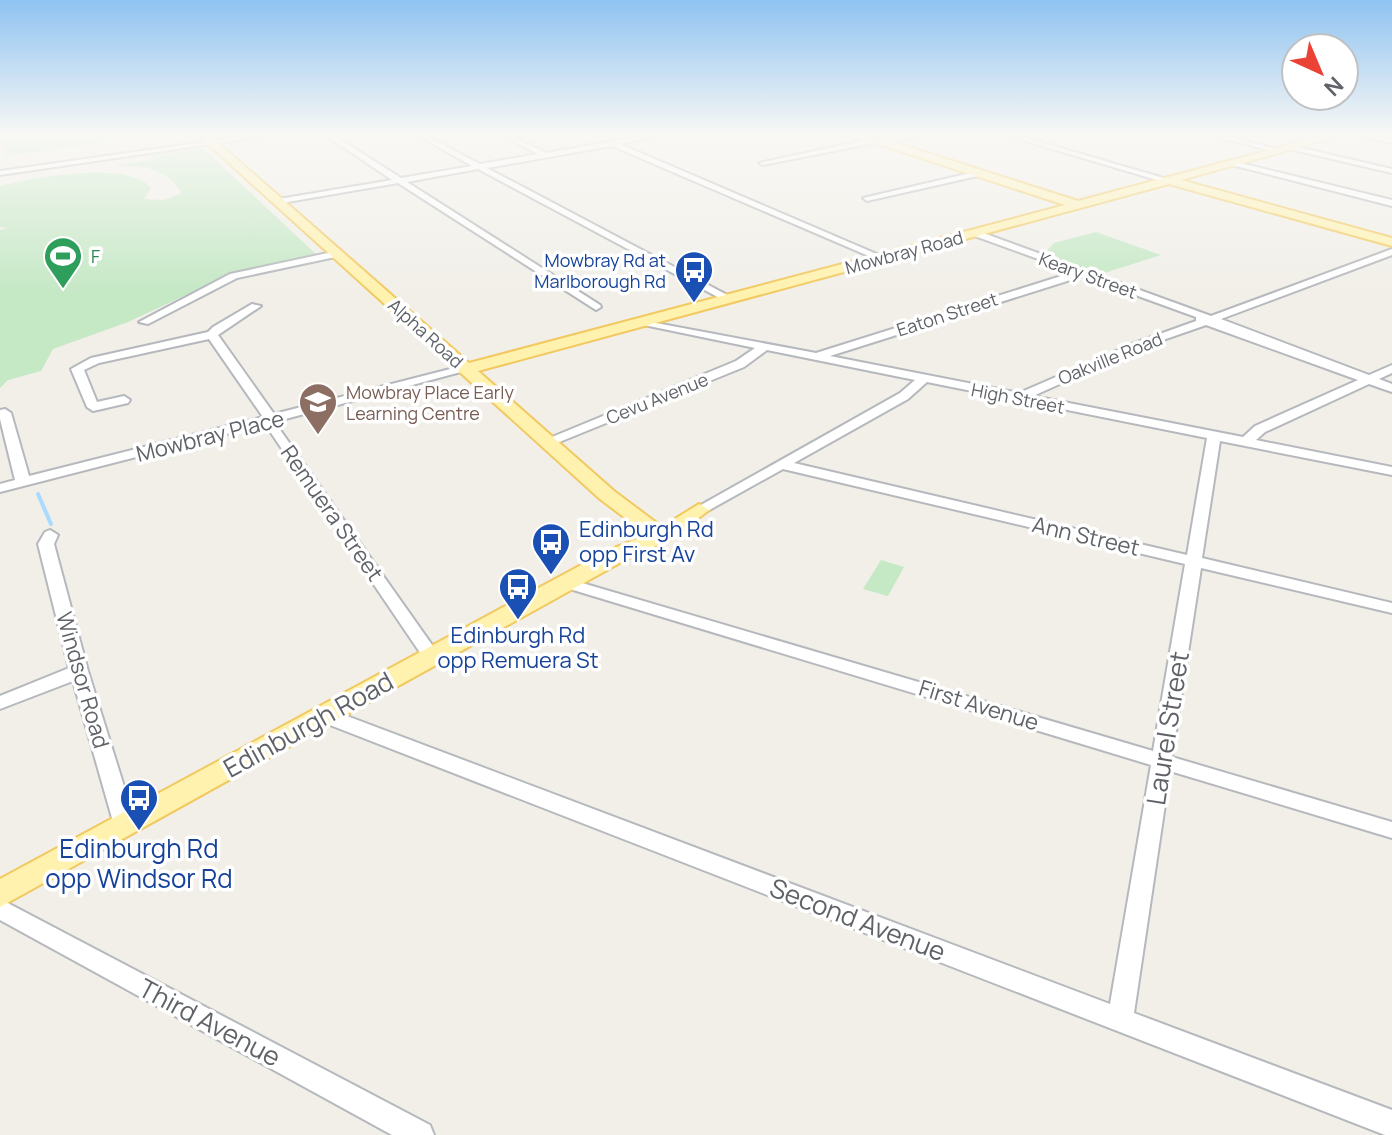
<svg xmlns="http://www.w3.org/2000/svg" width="1392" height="1135" font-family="Manrope,sans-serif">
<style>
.green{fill:#c5e8c5}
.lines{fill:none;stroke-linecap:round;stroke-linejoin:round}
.stream{stroke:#aadaff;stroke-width:4}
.minor-casing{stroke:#b5b8bc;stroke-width:4}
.major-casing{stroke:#f2c960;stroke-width:4}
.minor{fill:#fff;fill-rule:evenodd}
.major{fill:#fff2af;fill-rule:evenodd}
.labels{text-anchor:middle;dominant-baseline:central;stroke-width:7;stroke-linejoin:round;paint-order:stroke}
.far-street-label{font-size:18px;fill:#5f6368;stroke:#fff}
.far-leisure-label{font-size:18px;fill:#27864d;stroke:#fff;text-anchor:start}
.far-transit-label{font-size:18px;fill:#164399;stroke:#fff;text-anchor:end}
.far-education-label{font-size:18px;fill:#785e54;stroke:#fff;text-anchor:start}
.street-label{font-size:22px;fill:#5f6368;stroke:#fff}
.transit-label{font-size:22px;fill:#164399;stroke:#fff;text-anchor:start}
.near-street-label{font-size:26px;fill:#5f6368;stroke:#fff}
.near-transit-label{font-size:26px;fill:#164399;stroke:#fff}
</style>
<rect width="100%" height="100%" fill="#f1efe8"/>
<path class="green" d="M0,134h166l-159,22z
M203,148l115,108 -87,18 -103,48 -75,27 -12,22 -33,9 -8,8v-158l8,-2 -8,-1v-41c33,-8 126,-27 151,2l-7,11 20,1 18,-7c-18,-27 -35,-25 -66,-28l38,-5 -3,-4z
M1096,232l65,23 -60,19 -56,-21 9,-10z
M881,560l23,7 -16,29 -25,-7z"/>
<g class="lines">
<path class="stream" d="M38,494l13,30"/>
<defs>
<path id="minor" d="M261,134h18l-279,41v-4z
M324,134h8l69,44 71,-12 -57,-32h8l57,30 58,-10 -39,-20h8l40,19 106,-19h15l-48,10 266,114 -8,2 -266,-114 -125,22 244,129v4l-4,1 -249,-133 -71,13 193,123 1,2 -5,3 -198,-127 -122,21 -1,-2 4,-3 113,-19z
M914,134h15l-46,10 -4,-2z
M1002,134h11l161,47 -7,2z
M1206,134h12l66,17 -4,2z
M1355,134l37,5v4l-35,-8z
M876,138l3,4 -116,23 -4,-2z
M1289,145l103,24v4l-103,-24z
M1232,161l160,39v6l-160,-41z
M979,171l3,4 -115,26 -4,-3z
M975,230l236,86 181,-67v6l-171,64 148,56 23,-10v8l-13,6 13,5v8l-23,-8 -104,48 -9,8 136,27v8l-172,-34 -18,117 190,45v10l-191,-45 -29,189 220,65v16l-222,-67 -36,242 258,97v25h-7l-1068,-415 -3,-5 3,-5h14l779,294 41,-239 -591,-179 -2,-3 2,-3h12l581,171 32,-187 -402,-95 -79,44h-10l-2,-3 208,-117 15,-13 -148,-30 -23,17 -192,78h-10l-2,-3 196,-81 19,-13 -111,-23 -5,-3 1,-2 176,33 258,-81 -102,-37 -2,-2zM1083,276l113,41v4l-64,23 -113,49 -189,-37zM1206,325l152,55 -103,46 -12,11 -210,-41 107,-48zM927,382l280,56 -20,117 -393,-92 114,-64z
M337,251l5,3 -2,2 -103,22 -89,46 -9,-2 91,-48z
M252,304l9,2 -43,29 56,79 192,-49 6,4 -194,52v6l159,225 3,4 -3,4h-12l-160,-236 -265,68v-8l15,-4 -15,-61v-9l5,-1 6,4 18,63 234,-59 -54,-78 -110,24 -15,7 13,32 27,-6 6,4 -2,3 -35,8 -6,-4 -16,-38 20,-11 117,-26 5,-5z
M50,530l8,5 -4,9 34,127 48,154 -3,6 -8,2 -8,-2 -3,-6 -41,-144 -73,28v-13l69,-28 -31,-124 7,-12z
M0,899l430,226 4,10h-42l-392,-215z"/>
<path id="major" d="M197,134h11l261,229 596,-158 -184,-60 -43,-11 49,6 191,61 252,-67h16l-165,46 211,58v8l-223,-62 -691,187 136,120 48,36 37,-23 10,6 -36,28 -48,22 -625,347v-28l609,-329 35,-14 -3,-6 -41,-31z"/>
</defs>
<use href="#minor" class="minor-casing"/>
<use href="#major" class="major-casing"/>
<use href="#minor" class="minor"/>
<use href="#major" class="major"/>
</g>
<linearGradient id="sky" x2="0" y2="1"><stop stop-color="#8fc3f1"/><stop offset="0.46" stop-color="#f9f8f5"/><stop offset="1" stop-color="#f9f8f5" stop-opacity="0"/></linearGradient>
<rect width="1392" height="293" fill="url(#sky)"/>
<defs>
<symbol id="stadium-pin" viewBox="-11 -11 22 30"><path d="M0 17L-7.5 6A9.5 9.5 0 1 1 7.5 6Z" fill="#2e9e5b" stroke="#fff"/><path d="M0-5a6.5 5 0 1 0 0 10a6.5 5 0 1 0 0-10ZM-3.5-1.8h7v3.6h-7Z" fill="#fff"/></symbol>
<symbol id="bus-pin" viewBox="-11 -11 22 30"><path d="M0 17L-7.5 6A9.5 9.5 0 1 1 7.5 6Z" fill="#1a4fb4" stroke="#fff"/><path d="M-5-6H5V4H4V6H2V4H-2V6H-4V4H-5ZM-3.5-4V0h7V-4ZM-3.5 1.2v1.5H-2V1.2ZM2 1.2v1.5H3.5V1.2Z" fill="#fff"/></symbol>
<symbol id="school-pin" viewBox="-11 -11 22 30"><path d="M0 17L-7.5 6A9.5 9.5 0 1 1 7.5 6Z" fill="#8d6e63" stroke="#fff"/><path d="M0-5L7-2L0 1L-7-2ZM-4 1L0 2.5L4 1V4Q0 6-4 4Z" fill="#fff"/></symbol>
</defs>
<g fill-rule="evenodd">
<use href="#stadium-pin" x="41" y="234" width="44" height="60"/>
<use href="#bus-pin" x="672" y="248" width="44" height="60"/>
<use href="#school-pin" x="296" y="380" width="44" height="60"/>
<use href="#bus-pin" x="529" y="520" width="44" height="60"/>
<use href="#bus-pin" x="496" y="565" width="44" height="60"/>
<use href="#bus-pin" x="117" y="776" width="44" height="60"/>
</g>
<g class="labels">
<g class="far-street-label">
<text transform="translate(904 252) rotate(-15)">Mowbray Road</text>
<text transform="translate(1088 275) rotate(20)">Keary Street</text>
<text transform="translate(947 314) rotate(-18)">Eaton Street</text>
<text transform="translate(426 333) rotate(42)">Alpha Road</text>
<text transform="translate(1110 358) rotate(-22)">Oakville Road</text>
<text transform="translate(657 398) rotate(-22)">Cevu Avenue</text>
<text transform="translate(1018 398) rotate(11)">High Street</text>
</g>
<g class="far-leisure-label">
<text x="91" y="256">F</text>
</g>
<g class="far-transit-label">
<text x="666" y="260">Mowbray Rd at<tspan x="666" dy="21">Marlborough Rd</tspan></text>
</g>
<g class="far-education-label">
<text x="346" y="392">Mowbray Place Early<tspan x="346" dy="21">Learning Centre</tspan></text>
</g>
<g class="street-label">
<text transform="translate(210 436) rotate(-14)">Mowbray Place</text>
<text transform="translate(332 513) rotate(55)">Remuera Street</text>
<text transform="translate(1086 536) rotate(13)">Ann Street</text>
<text transform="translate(83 680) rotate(74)">Windsor Road</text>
<text transform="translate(979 705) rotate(17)">First Avenue</text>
</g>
<g class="transit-label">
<text x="579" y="529">Edinburgh Rd<tspan x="579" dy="25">opp First Av</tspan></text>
<text x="518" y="635" text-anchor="middle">Edinburgh Rd<tspan x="518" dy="25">opp Remuera St</tspan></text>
</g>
<g class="near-street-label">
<text transform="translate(308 724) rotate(-29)">Edinburgh Road</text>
<text transform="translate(1167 728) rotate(-81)">Laurel Street</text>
<text transform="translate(858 919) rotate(21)">Second Avenue</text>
<text transform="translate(210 1022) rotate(28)">Third Avenue</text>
</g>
<g class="near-transit-label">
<text x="139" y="848">Edinburgh Rd<tspan x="139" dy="30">opp Windsor Rd</tspan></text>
</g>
</g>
<g transform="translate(1320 72) rotate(136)"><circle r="38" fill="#ffffff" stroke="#bfc1c3" stroke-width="2"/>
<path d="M0-6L14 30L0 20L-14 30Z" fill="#ea4335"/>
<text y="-12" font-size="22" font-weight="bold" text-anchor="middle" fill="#5f6368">N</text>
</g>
</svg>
